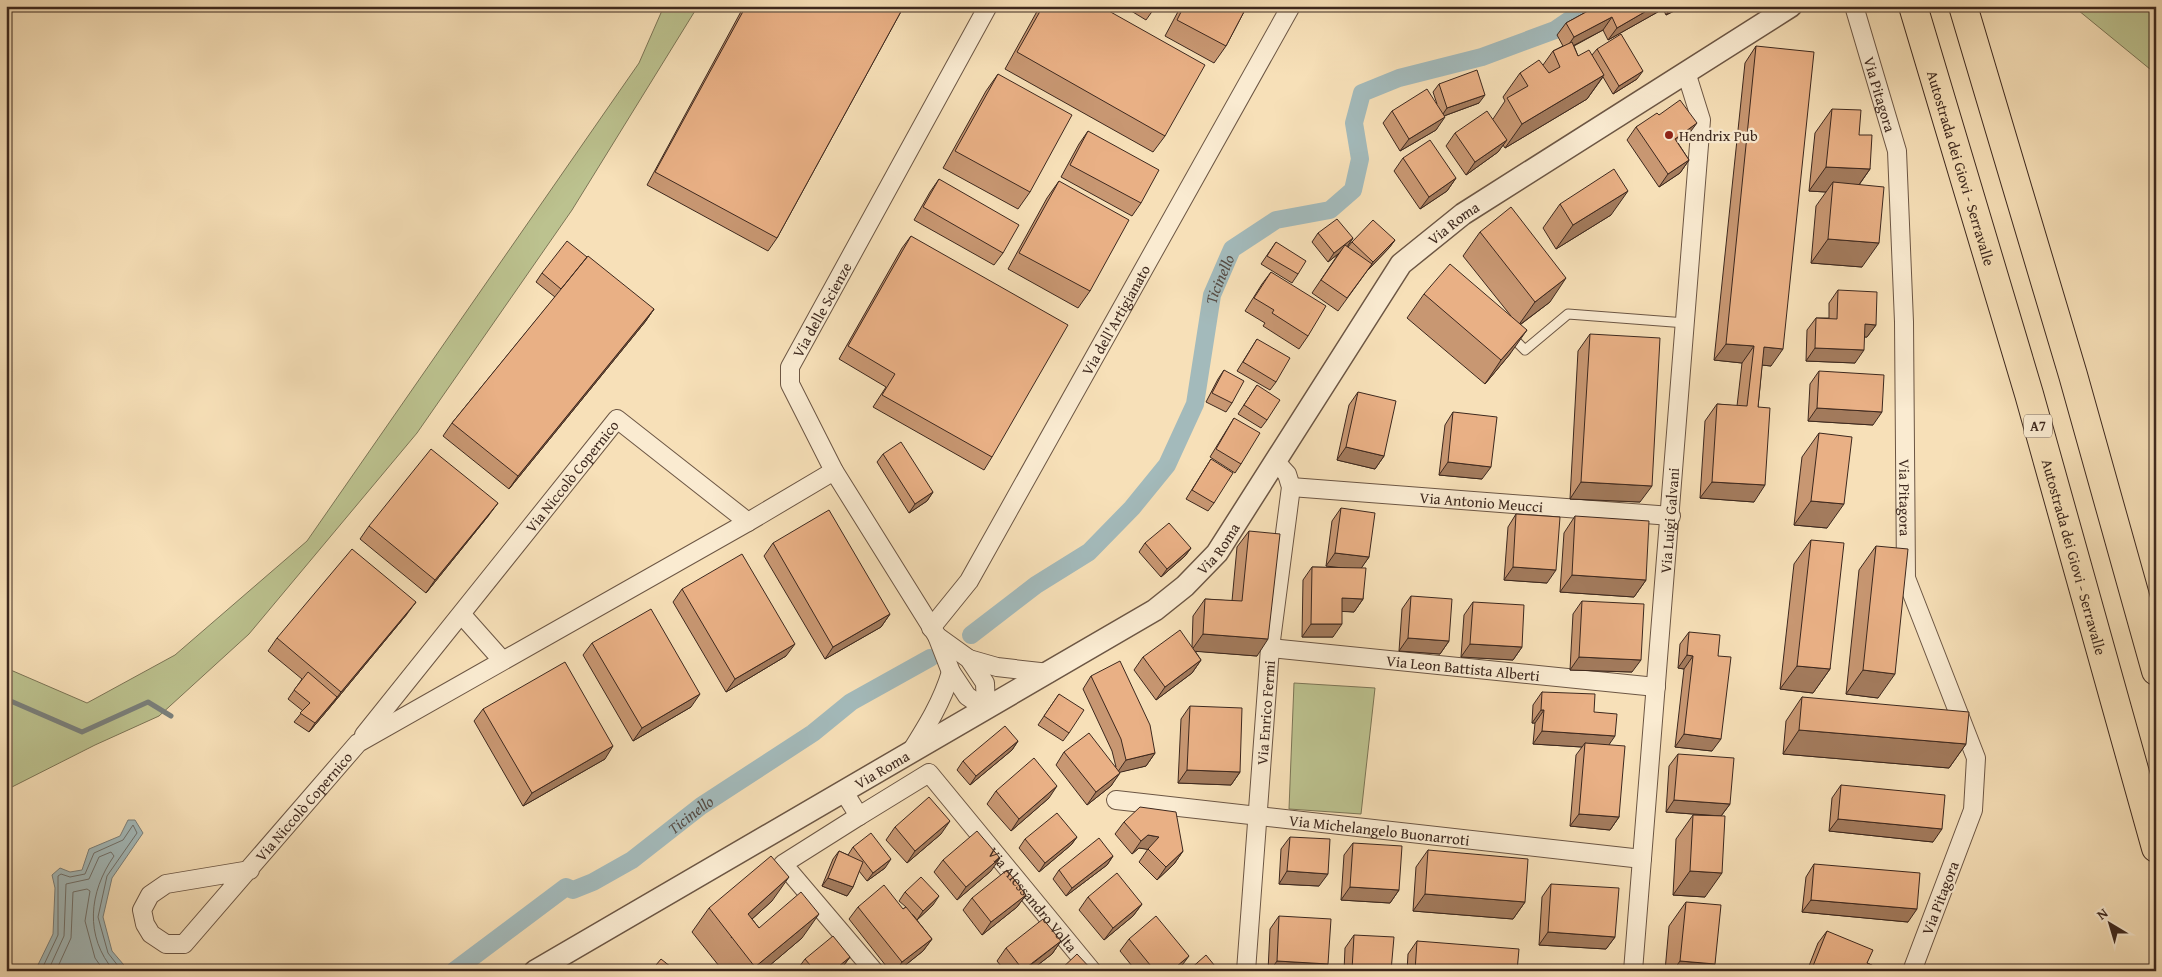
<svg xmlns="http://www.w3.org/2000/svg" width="2162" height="977" font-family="'Gentium Book Plus',serif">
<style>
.green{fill:#bcc28f;stroke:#7c7556}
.water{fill:#a3babb;stroke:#7a807c}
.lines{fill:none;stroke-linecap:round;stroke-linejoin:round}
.shore{stroke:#70716c;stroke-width:1}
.stream{stroke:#7a807c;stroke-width:5}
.canal{stroke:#a3babb;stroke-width:18}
.service-casing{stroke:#6c5644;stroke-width:11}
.minor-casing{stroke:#6c5644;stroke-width:20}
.tertiary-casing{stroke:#6c5644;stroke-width:24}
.motorway-casing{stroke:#3d281e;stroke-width:30}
.service{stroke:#faebd1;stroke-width:9}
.minor{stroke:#faebd1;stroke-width:18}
.tertiary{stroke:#faebd1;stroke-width:21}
.motorway{stroke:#f7e0b8;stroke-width:28}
.wall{fill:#c89772;stroke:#3d281e}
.shaded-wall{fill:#a37b5d;stroke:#3d281e}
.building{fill:#e9b085;stroke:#3d281e}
.poi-dot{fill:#8f2418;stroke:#faebd1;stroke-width:2}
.labels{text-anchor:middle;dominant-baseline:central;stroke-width:4.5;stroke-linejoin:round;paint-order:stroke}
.shield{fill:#faebd1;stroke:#766254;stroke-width:1}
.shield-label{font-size:14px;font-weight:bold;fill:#3d281e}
.street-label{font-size:15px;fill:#3d281e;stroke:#faebd1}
.poi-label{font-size:15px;fill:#3d281e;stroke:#faebd1;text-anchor:start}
.water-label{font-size:16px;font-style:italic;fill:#564c45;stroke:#faebd1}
</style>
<rect width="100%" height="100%" fill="#f7e0b8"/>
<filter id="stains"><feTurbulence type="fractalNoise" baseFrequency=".004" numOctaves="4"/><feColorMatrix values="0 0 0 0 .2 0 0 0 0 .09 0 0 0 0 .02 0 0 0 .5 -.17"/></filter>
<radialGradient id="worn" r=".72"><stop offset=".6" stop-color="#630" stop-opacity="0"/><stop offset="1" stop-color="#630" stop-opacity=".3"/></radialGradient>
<path class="green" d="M664,6h34l-126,204 -155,223 -168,201 -90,82 -64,29 -89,45v-122l81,35 88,-48 132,-114 332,-478z
M2073,6h83v68z
M1294,683l81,5 -14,126 -72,-5z"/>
<path class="water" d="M128,820h7l8,13 -31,45 -9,39 9,34 17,20h-94l18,-37 2,-46 -3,-13 8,-7 10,4 12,-2 7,-21 31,-13z"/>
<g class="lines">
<path class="shore" d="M41,971l17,-36v-59l3,-2 9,3 15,-3 9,-21 29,-13 10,-15 4,8 -30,43 -9,41 10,36 14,18
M48,971l16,-35 2,-52 23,-5 10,-22 12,-5 3,4c-25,36 -30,80 0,115
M56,971l15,-33 2,-46 14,-3 3,2 -5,30 10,37 9,13"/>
<path class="stream" d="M6,699l76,33 66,-30 23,14"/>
<g class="canal">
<path id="s1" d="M971,635l65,-50 53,-33 43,-44 35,-43 28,-61 17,-109 20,-46 44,-29 54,-10 23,-20 7,-31 -6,-36 8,-30 37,-15 83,-21 73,-27 35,-24"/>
<path id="s2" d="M454,971l112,-84 7,3 20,-8 39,-22 69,-54 112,-73 38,-31 79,-44"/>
</g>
<defs>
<path id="service" d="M1510,335l15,15 43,-36 118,9"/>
<g id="minor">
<path id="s3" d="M1854,6l43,145 7,171 2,256 70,180 -3,52 -61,161"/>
<path id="s4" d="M1291,487l380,29"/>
<path d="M462,615l40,45"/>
<path id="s5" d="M931,628l38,-47 322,-575"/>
<path d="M937,636l32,23 16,24 1,26"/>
<path id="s6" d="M1270,648l386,39"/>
<path d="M969,659l28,8 52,6"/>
<path id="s7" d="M986,709l-19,-13 -16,-24 -14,-36 -103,-165 -44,-87v-17l198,-361"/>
<path id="s8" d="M364,735l253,-316 131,103"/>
<path d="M910,753c17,-27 32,-51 41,-81"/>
<path id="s9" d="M844,792l15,24 70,-43 163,198"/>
<path id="s10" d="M1116,800l526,59"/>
<path d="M859,816l-76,48 91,107"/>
<path id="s11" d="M250,870l-84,14 -16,11 -8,15 3,14 6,10 15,10h18l174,-201 390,-221 86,-51"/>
<path id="s12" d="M1246,971l24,-323 21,-161 -4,-13 -11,-12"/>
<path id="s13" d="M1633,971l68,-851 -15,-48"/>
</g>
<g id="tertiary">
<path id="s14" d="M535,971l620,-361 30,-24 32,-33 184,-289 62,-50 328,-208"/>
</g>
<g id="motorway">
<path id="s15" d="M1913,6l116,388 127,454"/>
<path d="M1963,6l110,369 83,296"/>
</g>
</defs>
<use href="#service" class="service-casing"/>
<use href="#minor" class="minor-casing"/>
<use href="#tertiary" class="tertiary-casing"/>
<use href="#motorway" class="motorway-casing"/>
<use href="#service" class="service"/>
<use href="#minor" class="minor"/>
<use href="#tertiary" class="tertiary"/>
<use href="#motorway" class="motorway"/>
</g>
<path class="wall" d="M744,6h160l-127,232 -9,13 -121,-66z
M1040,6h60l65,130 -12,16 -148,-83z
M1123,6h33l-10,14z
M1181,6h66l-21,40 -12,17 -49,-27z
M1597,6h87l-18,9 -3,-6 -55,31 -5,-10 -29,16 4,10 14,-1 5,-6 40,30 -24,15 -10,-17 -16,22 -82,49 -2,-3 -5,7 -32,23 -20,-29 9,-13 38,-14 12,-18 -2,-4 17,-24 23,-8 10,-14 10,-5 -6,-11 9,-12z
M1756,46l15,320 -9,-1 -4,42 -4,95 -54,-4 5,-77 12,-17 20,2 5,-43 -28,-3 31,-297z
M998,74l32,118 -12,17 -75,-41 43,-77z
M1439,84l40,19 -35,13 -8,14 -36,21 -17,-28 9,-12 45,-7 -4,-12z
M1832,109l27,26 11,34 -11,16 3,82 -51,-4 5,-57 10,-14 -17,-1 6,-58z
M1659,115l29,20 -10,8 11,17 -9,13 -21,14 -32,-47 9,-13z
M1088,131l53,72 -9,13 -71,-39 18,-33z
M1403,158l53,20 -9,13 -27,18 -26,-38z
M939,179l64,74 -9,12 -80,-45 16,-28z
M1059,181l31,110 -12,17 -70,-39 39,-71z
M1560,204l51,11 -55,34 -13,-21z
M1480,232l70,70 -30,23 -10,29 -25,30 -78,-66 17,-24 87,22 -48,-60z
M1318,233l35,5 -6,9h1l4,-5 43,-2 -6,8 -22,23 -29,40 -26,-18 27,-40 -11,9 -16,-20z
M911,236l81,221 -8,13 -111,-63 13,-20 -47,-28 63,-111z
M1276,242l22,32 -6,9 -31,-19z
M1271,272l37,64 -9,13 -36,-23 2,-3 -20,-12 17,-27z
M542,273l112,36 -9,13 -136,167 -66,-53 9,-13 103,-126 -19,-15z
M1838,290l38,35 -9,12h-3l-9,26 -49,-2 1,-31 9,-12h13v-15z
M1590,334l50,168 -70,-3 8,-148z
M1257,339l19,43 -6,8 -33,-19z
M1224,370l8,33 -6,9 -20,-10 12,-23z
M1819,371l54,54 -65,-4 2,-37z
M1257,385l10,35 -6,8 -23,-14z
M1358,392l26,64 -9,13 -38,-9 12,-55z
M1453,412l29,67 -43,-4 6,-50z
M1234,418l7,46 -6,9 -25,-16z
M1819,433l8,95 -33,-3 8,-68z
M883,454l50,38 -6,9 -18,12 -32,-51z
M1211,459l3,44 -6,8 -22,-12z
M1341,508l28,49 -8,11 2,31 -9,13 -12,-1 -9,26h-31l1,-57 9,-13 30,1 -16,-2 6,-45z
M1516,514l31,69 -43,-3 4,-53z
M489,515l-63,78 -66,-54 9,-13z
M1575,516l71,64 -12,17 -74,-5 4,-59z
M1249,531l8,125 -62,-5 6,9 -9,13 -36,27 -22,-30 9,-13 49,-10 1,-31 12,-17 27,2 5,-54z
M1811,540l19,129 -17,24 -33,-4 14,-125z
M773,543l117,71 -9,13 -56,32 -61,-103z
M1145,543l46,5 -6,8 -24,21 -22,-25z
M1876,546l2,152 -32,-4 13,-124z
M682,589l104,67 -60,36 -53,-90z
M1411,596l38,45 -9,13 -41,-3 3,-42z
M1582,601l50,71 -62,-2 3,-56z
M1473,602l49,45 -9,13 -52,-3 3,-42z
M407,614l-76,92 -22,26 -15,-10 9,-11 -15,-12 14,-20 -34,-28 9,-13z
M1689,632l29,24 -6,95 -37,-4 9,-78 -6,-1 2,-24z
M592,643l99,64 -58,34 -50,-86z
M1091,676l64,77 -9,13 -27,6 -8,14 -24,19 -31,-40 8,-13 52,15 -4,-16 -29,-62z
M1542,692l52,20 15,32 10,73 -9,13 -40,-4 6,-71 6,-8 -49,-3 2,-21h-3l1,-18z
M1059,694l10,39 -6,8 -25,-16z
M1802,697l164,47 -17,24 -166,-14 3,-33z
M1190,706l50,66 -9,13 -53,-2 3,-64z
M483,709l122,50 -82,47 -49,-85z
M1018,741l-6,9 -42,35 -13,-15 6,-9z
M1678,754l52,50 -9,12 -16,81 -32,-2 3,-56 17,-24 26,1 -53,-4 3,-46z
M1841,785l92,57 -104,-11 3,-33z
M996,791l53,7 -38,33 -24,-27z
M1124,822l59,29 -9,13 -17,16 -18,-18 9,-13 -9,-1 -7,6 -17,-20z
M895,827l46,7 -34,29 -21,-23z
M1077,837l-6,8 -32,27 -20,-24 6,-9z
M1290,837l29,49 -40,-2 2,-35z
M1353,843l46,47 -9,13 -49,-3 3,-45z
M853,847l32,21 -18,13 -8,-10 -6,16 -6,9 -25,-10 11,-27 6,-8 9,4z
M1428,850l97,52 -12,17 -100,-8 3,-44z
M1113,856l-6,9 -41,31 -13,-17 6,-9z
M943,860l48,11 -34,29 -23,-28z
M1814,864l94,58 -106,-10 4,-35z
M1551,884l64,53 -9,12 -67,-4 3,-48z
M905,892l28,13 -16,15 -5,-6 20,25 -9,12 -25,20h-8l-41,-52 9,-12 45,2 3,-2 -7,-6z
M1026,895l-9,12 -35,28 -19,-25 9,-12z
M1088,897l54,7 -9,12 -29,24 -25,-30z
M772,901l-20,18 7,9 43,10 -39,33h-40l-31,-39 17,-24z
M1686,902l24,69h-45l4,-45z
M1279,916l44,55h-55l2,-42z
M1827,931l40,32 18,8h-78l11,-28z
M1354,935l37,36h-47l1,-23z
M1129,939l51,29 -3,3h-41l-16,-20z
M1061,941l-9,13 -22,17h-25l-8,-10 9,-13z
M1417,941l100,30h-110l1,-17z
M850,957l-6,8 -6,6h-36l-3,-4 6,-8z"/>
<path class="shaded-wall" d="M1655,6h10l-2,3 -55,31 9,-12z
M1672,6h12l-18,9z
M1612,17l-9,13 -38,20 9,-13z
M1643,71l-6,8 -24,15 6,-8z
M1604,75l-17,24 -82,49 17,-24z
M1485,95l-6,8 -38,14 6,-9z
M1445,117l-9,13 -36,21 9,-12z
M1697,123l-9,12 -22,16 9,-12z
M1507,140l-9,12 -32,23 9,-13z
M1689,160l-9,13 -21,14 9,-13z
M1826,167l44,2 -17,24 -20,-11 -7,10 -17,-1z
M1456,178l-9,13 -27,18 9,-12z
M1628,191l-17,24 -55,34 17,-24z
M1353,238l-6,9 -19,15 6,-9z
M1828,239l51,4 -17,24 -51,-4z
M1395,240l-6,8 -22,23 6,-9z
M1566,278l-16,24 -32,24 17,-24z
M654,309l-9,13 -136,167 9,-13z
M1865,324l11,1 -9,12h-11z
M1527,330l-17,24 -25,30 16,-24z
M1726,344l28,2 -12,17 -28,-3z
M1764,347l19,2 -12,17 -18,-2z
M1815,348l49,2 -9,13 -49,-2z
M1817,408l65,4 -9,13 -65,-4z
M1346,447l38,9 -9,13 -38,-9z
M1448,462l43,5 -9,12 -43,-4z
M1581,482l71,4 -12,16 -70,-3z
M1712,482l53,3 -11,17 -54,-4z
M933,492l-6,9 -18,12 6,-9z
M1811,501l33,3 -17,24 -33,-3z
M498,503l-9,12 -63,78 9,-13z
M1191,548l-6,8 -24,21 6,-8z
M1335,553l34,4 -9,13 -34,-4z
M1513,567l43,3 -9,13 -43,-3z
M1572,575l74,5 -12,17 -74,-5z
M1342,598l21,1 -9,13 -21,-1z
M416,602l-9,12 -76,92 -22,26 6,-9 20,-23 6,-8z
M890,614l-9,13 -56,32 8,-12z
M1311,624h31l-9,13h-31z
M1203,634l65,5 -11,17 -66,-5z
M1408,638l41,3 -9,13 -41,-3z
M795,644l-9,12 -60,36 9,-13z
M1470,644l52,3 -9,13 -52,-3z
M1687,655l6,1 -9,13 -6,-1z
M1579,657l62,3 -9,12 -62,-2z
M1201,660l-9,13 -36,27 9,-13z
M1797,666l33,3 -17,24 -33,-4z
M1863,670l32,4 -17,24 -32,-4z
M700,694l-9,13 -58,34 9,-13z
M1541,710h3l-9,13h-3z
M1799,730l167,14 -17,24 -166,-14z
M1542,731l73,5 -9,13 -21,-6 -3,4 -49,-3z
M1684,734l37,5 -9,12 -37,-4z
M1018,741l-6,9 -42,35 6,-9z
M613,746l-8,13 -82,47 9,-13z
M1155,753l-9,13 -29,7 9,-13z
M1187,770l53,2 -9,13 -53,-2z
M1120,773l-9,13 -24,19 9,-13z
M1057,786l-8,12 -38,33 8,-12z
M1674,800l56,4 -9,12 -55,-4z
M1579,814l40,3 -9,13 -40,-4z
M1838,819l104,10 -9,13 -104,-11z
M950,821l-9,13 -34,29 8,-12z
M1148,835l11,2 -8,13 -12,-2 -7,6 9,-13z
M1077,837l-6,8 -32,27 6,-9z
M1183,851l-9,13 -17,16 9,-13z
M1113,856l-6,9 -41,31 6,-8z
M1000,858l-9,13 -34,29 9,-13z
M891,859l-6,9 -18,13 6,-8z
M1287,871l41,3 -9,12 -40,-2z
M1690,871l32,2 -17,24 -32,-2z
M789,877l-17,24 -41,37 17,-24z
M828,878l25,9 -6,9 -25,-10z
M1350,887l49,3 -9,13 -49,-3z
M1425,894l100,8 -12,17 -100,-8z
M1026,895l-9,12 -35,28 9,-13z
M939,896l-6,9 -16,15 6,-9z
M1811,900l106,9 -9,13 -106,-10z
M1142,904l-9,12 -29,24 9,-12z
M819,914l-17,24 -39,33h-10l2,-4z
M1548,932l67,5 -9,12 -67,-4z
M932,939l-9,12 -25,20h-2l6,-9z
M1061,941l-9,13 -22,17h-7z
M1189,956l-9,12 -3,3h-6z
M850,957l-6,8 -6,6h-5z
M1277,961l51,3 -5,7h-53z
M1680,961l35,3 -5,7h-37z"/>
<path class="building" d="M746,6h158l-127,232 -122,-66z
M1043,6h57l105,59 -40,71 -148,-84z
M1184,6h63l-21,40 -49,-26z
M1597,6h58l-38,22 -5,-11 -38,20 -8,-14z
M1621,34l22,37 -24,15 -22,-37z
M1572,42l6,14 11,-6 15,25 -82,49 -15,-26 21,-12 -8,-13 19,-13 10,13 11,-6 -7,-16z
M1756,46l58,6 -31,297 -19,-2 -6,60 12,1 -5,77 -53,-3 5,-78 30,2 7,-60 -28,-2z
M1477,70l8,25 -38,13 -8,-24z
M998,74l74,41 -42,77 -75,-41z
M1427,89l18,28 -36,22 -17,-28z
M1680,100l17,23 -22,16 14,21 -21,14 -32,-47 21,-14 2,2z
M1832,109l29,1 -2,25h13l-2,34 -44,-2z
M1487,111l20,29 -32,22 -20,-29z
M1088,131l71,39 -18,33 -71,-38z
M1430,140l26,38 -27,19 -26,-39z
M1614,169l14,22 -55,34 -13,-21z
M939,179l80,46 -16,28 -80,-46z
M1059,181l70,39 -39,71 -71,-38z
M1833,182l51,5 -5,56 -51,-4z
M1511,207l55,71 -31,24 -55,-70z
M1337,219l16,19 -19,15 -16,-20z
M1373,220l22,20 -22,22 -21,-20z
M911,236l157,89 -76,132 -110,-62 13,-21 -47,-28z
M567,241l20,16 -26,32 -19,-16z
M1276,242l30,19 -8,13 -31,-18z
M1345,245l27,19 -25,34 -26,-18z
M588,256l66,53 -136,167 -66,-53z
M1450,264l77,66 -26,30 -77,-66z
M1271,272l55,34 -18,30 -36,-23 2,-3 -20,-12z
M1838,290l39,2 -1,33 -11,-1 -1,26 -49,-2 1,-30 21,1z
M1590,334l70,4 -8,148 -71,-4z
M1257,339l33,19 -14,24 -33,-20z
M1224,370l20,11 -12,22 -20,-10z
M1819,371l65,4 -2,37 -65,-4z
M1257,385l23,15 -13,20 -23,-15z
M1358,392l38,9 -12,55 -38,-9z
M1453,412l44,5 -6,50 -43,-5z
M1234,418l26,15 -19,31 -25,-15z
M1819,433l33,4 -8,67 -33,-3z
M901,442l32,50 -18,12 -32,-50z
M431,449l67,54 -63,77 -66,-54z
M1211,459l22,14 -19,30 -22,-13z
M1341,508l34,5 -6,44 -34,-4z
M829,510l61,104 -57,33 -60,-104z
M1516,514l44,3 -4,53 -43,-3z
M1575,516l74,5 -3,59 -74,-5z
M1169,523l22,25 -24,21 -22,-26z
M1249,531l31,3 -12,105 -65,-5 2,-35 37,2z
M1811,540l33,3 -14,126 -33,-3z
M1876,546l32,3 -13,125 -32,-4z
M352,549l64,53 -75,90 -64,-54z
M742,554l53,90 -60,35 -53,-90z
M1312,567l54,1 -3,31 -21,-1v26h-31z
M1411,596l41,3 -3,42 -41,-3z
M1582,601l62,3 -3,56 -62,-3z
M1473,602l51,3 -2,42 -52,-3z
M651,609l49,85 -58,34 -50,-85z
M1180,630l21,30 -36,27 -22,-30z
M1689,632l31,3 -2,21 13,1 -10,82 -37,-5 9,-78 -6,-1z
M1120,661l30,64 5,28 -29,7 -5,-21 -30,-63z
M565,662l48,84 -81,47 -49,-84z
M308,672l29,25 -22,26 -15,-10 10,-10 -16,-13z
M1542,692l53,2 -1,18 23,2 -2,22 -73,-5 2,-21h-3z
M1059,694l25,16 -15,23 -25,-17z
M1802,697l167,15 -3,32 -167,-14z
M1190,706l52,2 -2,64 -53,-2z
M1005,726l13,15 -42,35 -13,-15z
M1089,733l31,40 -24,19 -32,-40z
M1585,743l40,3 -6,71 -40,-3z
M1678,754l56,4 -4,46 -56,-4z
M1034,758l23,28 -38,33 -23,-28z
M1841,785l104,10 -3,34 -104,-10z
M929,797l21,24 -35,30 -20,-24z
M1140,807l36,5 7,39 -17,16 -18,-18 11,-12 -11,-2 -7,6 -17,-19z
M1057,813l20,24 -32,26 -20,-24z
M1693,815l32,1 -3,57 -32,-2z
M977,831l23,27 -34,29 -23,-27z
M871,833l20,26 -18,14 -20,-26z
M1290,837l40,2 -2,35 -41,-3z
M1099,838l14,18 -41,32 -13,-18z
M1353,843l49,3 -3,44 -49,-3z
M1428,850l100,9 -3,43 -100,-8z
M839,851l24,11 -10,25 -25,-9z
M771,856l18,21 -41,37 11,14 42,-36 18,22 -64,53 -46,-59z
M1814,864l106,9 -3,36 -106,-9z
M1007,870l19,25 -35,27 -19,-24z
M1117,873l25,31 -29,24 -25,-31z
M921,877l18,19 -16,15 -18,-19z
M1551,884l68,4 -4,49 -67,-5z
M884,885l19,24 3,-2 26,32 -30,23 -44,-55z
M1686,902l35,3 -6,59 -35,-3z
M1156,916l33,40 -18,15h-16l-26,-32z
M1279,916l52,3 -3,45 -51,-3z
M1043,919l18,22 -38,29 -17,-22z
M1827,931l46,19 -6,13 18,8h-74z
M1354,935l40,2 -3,34 -39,-1z
M833,936l17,21 -17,14h-18l-10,-12z
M1417,941l102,8 -2,22h-102z
M1077,954l16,17h-34z
M1206,955l13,16h-31z
M661,959l15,12h-25z
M796,968l3,3h-7z"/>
<circle class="poi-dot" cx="1669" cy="135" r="5"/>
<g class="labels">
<rect class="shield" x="2024" y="414.5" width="28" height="23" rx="4"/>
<g class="shield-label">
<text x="2038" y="426">A7</text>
</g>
<g class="street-label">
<text stroke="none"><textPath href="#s3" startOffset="92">Via Pitagora</textPath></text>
<text stroke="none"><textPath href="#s15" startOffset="169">Autostrada dei Giovi - Serravalle</textPath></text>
<text stroke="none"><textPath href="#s14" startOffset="1211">Via Roma</textPath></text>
<text stroke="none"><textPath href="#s7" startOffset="465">Via delle Scienze</textPath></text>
<text stroke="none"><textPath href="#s5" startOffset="360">Via dell'Artigianato</textPath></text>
<text stroke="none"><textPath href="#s8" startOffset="332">Via Niccolò Copernico</textPath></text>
<text stroke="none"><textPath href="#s3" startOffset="498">Via Pitagora</textPath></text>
<text stroke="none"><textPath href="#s4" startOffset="191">Via Antonio Meucci</textPath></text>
<text stroke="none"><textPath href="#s13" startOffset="452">Via Luigi Galvani</textPath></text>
<text stroke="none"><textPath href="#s14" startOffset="806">Via Roma</textPath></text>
<text stroke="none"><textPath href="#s15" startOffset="574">Autostrada dei Giovi - Serravalle</textPath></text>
<text stroke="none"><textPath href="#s6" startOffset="194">Via Leon Battista Alberti</textPath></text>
<text stroke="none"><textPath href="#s12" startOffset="259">Via Enrico Fermi</textPath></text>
<text stroke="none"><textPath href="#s14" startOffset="401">Via Roma</textPath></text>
<text stroke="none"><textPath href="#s11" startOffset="366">Via Niccolò Copernico</textPath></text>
<text stroke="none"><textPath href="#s10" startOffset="265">Via Michelangelo Buonarroti</textPath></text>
<text transform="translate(1940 898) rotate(-69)">Via Pitagora</text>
<text stroke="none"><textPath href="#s9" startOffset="274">Via Alessandro Volta</textPath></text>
</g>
<g class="poi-label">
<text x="1679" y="135">Hendrix Pub</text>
</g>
<g class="water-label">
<text stroke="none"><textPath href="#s1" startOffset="456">Ticinello</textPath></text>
<text stroke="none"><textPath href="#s2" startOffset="288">Ticinello</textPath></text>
</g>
</g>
<rect width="2162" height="977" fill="none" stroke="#f7e0b8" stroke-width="25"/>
<rect x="8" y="8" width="2147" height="962" fill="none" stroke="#3d281e" stroke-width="2.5"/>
<rect x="12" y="12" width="2137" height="952" fill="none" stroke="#3d281e"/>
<g transform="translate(2110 924) rotate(322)" stroke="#faebd1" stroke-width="4" paint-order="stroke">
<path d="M0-4L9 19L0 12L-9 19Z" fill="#3d281e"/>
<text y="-8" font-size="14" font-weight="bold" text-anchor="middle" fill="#3d281e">N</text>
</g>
<rect width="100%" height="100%" filter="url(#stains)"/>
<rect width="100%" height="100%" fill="url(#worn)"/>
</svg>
